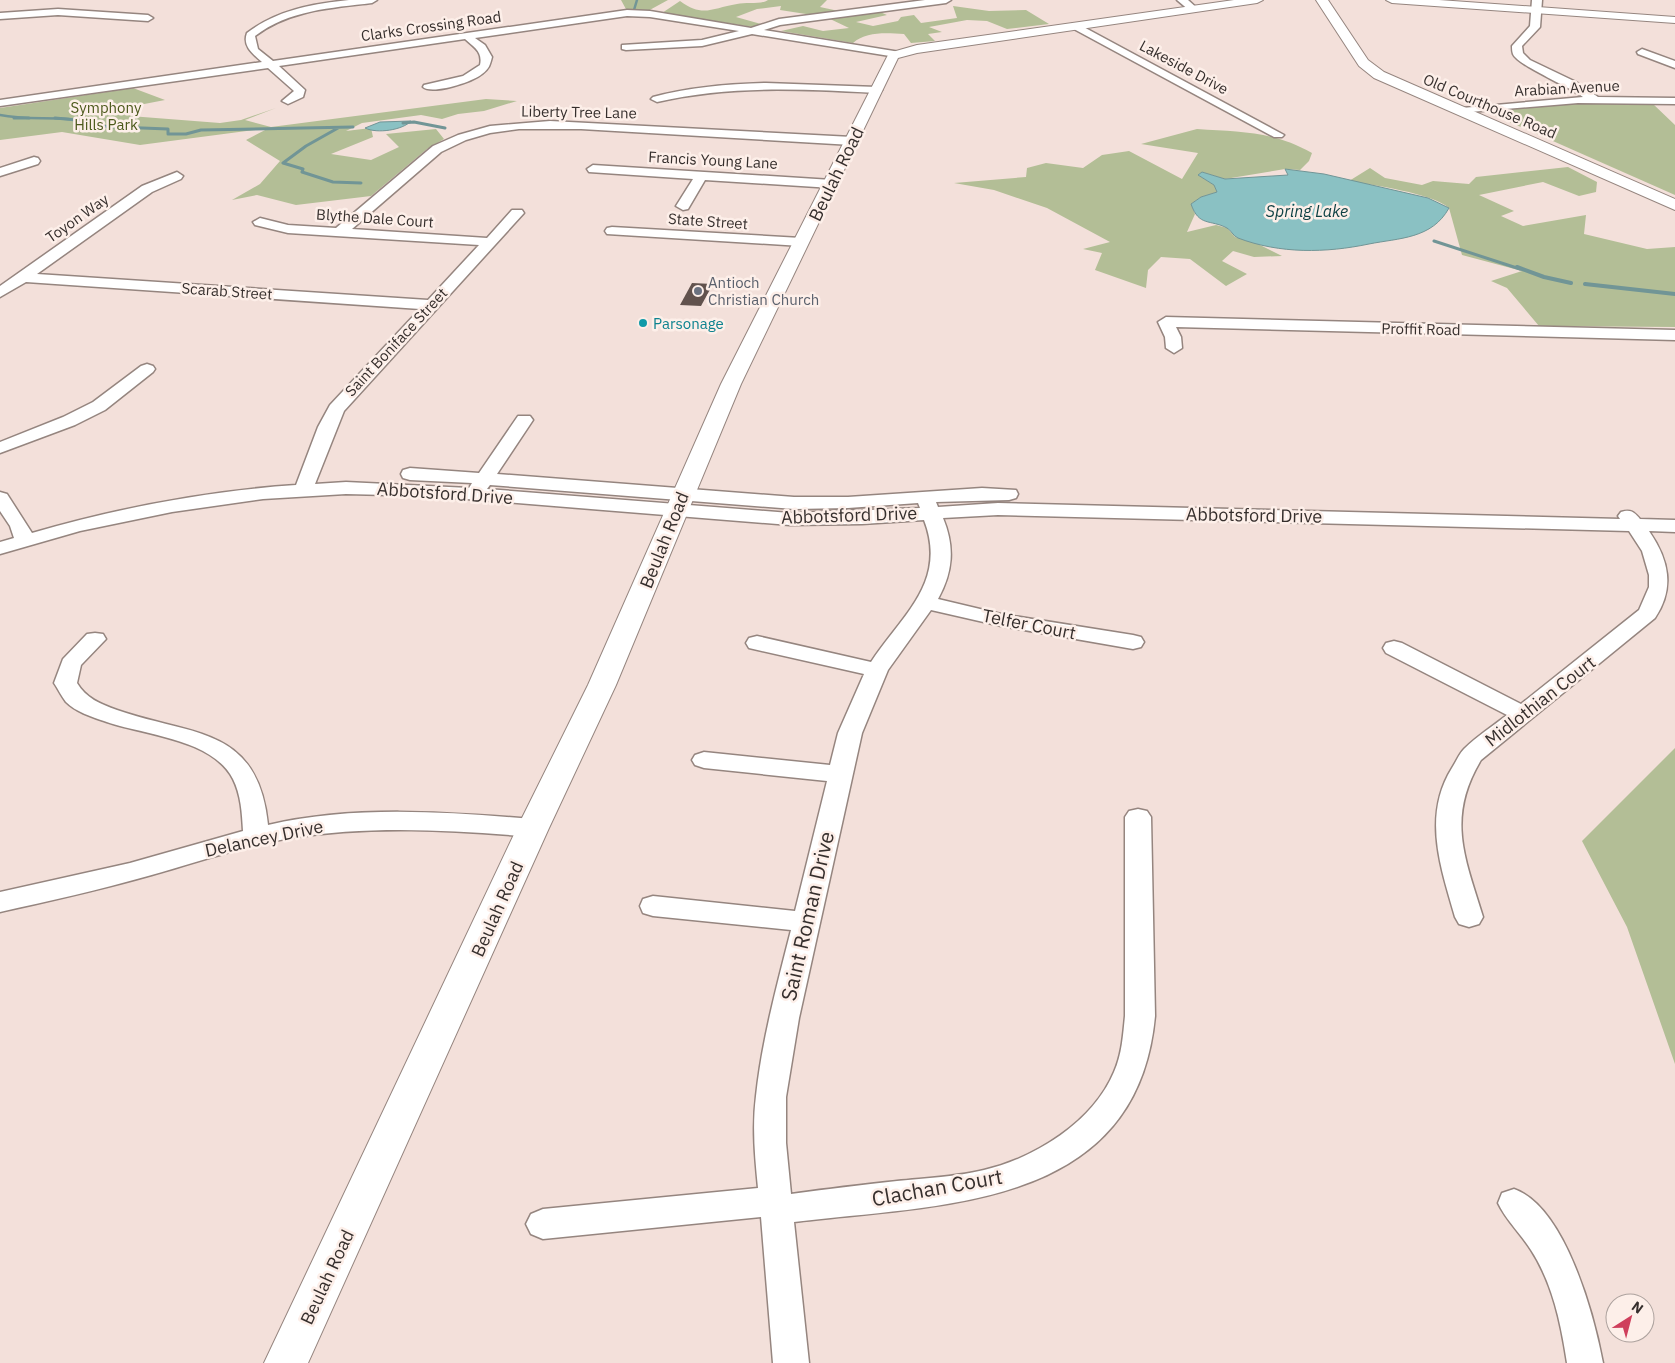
<svg xmlns="http://www.w3.org/2000/svg" width="1675" height="1363" font-family="'IBM Plex Sans',sans-serif">
<style>
.green{fill:#b3be96}
.water{fill:#8ac1c3;stroke:#719596}
.lines{fill:none;stroke-linecap:round;stroke-linejoin:round}
.stream-far2{stroke:#719596;stroke-width:2.5}
.stream-far1{stroke:#719596;stroke-width:3}
.stream{stroke:#719596;stroke-width:4}
.building{fill:#61524d}
.street-casing{stroke:#95857f;stroke-width:3}
.secondary-casing{stroke:#95857f;stroke-width:2}
.street{fill:#fff;fill-rule:evenodd}
.secondary{fill:#fff;fill-rule:evenodd}
.worship-dot{fill:#6b7280;stroke:#fdefe9;stroke-width:2}
.culture-dot{fill:#0f9aa8;stroke:#fdefe9;stroke-width:2}
.labels{text-anchor:middle;dominant-baseline:central;stroke-width:5;stroke-linejoin:round;paint-order:stroke}
.far-street-label{font-size:15px;fill:#362f2d;stroke:#fdefe9}
.far-park-label{font-size:15px;fill:#4c591b;stroke:#fdefe9}
.far-worship-label{font-size:15px;fill:#5b616d;stroke:#fdefe9;text-anchor:start}
.far-culture-label{font-size:15px;fill:#0d838f;stroke:#fdefe9;text-anchor:start}
.far-water-label{font-size:16px;font-style:italic;fill:#0e4144;stroke:#fdefe9}
.street-label{font-size:18px;fill:#362f2d;stroke:#fdefe9}
.near-street-label{font-size:21px;fill:#362f2d;stroke:#fdefe9}
</style>
<rect width="100%" height="100%" fill="#f3e0da"/>
<path class="green" d="M621,0h47l-22,12 -19,-1z
M768,0h59l-7,7 28,6 -29,3 -39,-6 1,-4 -24,3 -21,8 25,7 -8,3 -91,-14 18,-12c23,17 32,7 57,3 9,-2 24,1 31,-4z
M953,6l36,5 37,-1 23,14 -42,5 -20,-8 -20,-1 -38,7 13,5 -14,2 7,7 -24,2 -7,-9c-17,-1 -38,-3 -51,9l-72,-12 22,-5 20,5 26,-3 -21,-10 52,-6 7,3 -31,7 17,4 25,-5 3,-4 13,-2 7,8 36,-5z
M133,88l32,12 -26,5 -9,11 90,7 21,-3 35,-12 -31,12 26,7 215,-28 31,2 -33,10 -26,3 -16,5 -21,-4 -59,8 -16,8 25,-3 2,9 -42,17 40,6 28,-13 -13,-13 50,-5 8,10 -17,10 -56,47 -75,9 -39,-10 -25,5 28,-16 20,-23 -34,-21 23,-12 -129,17 -78,-13 -62,8v-32z
M1573,103h79l23,22v70l-188,-83z
M1197,129c44,3 76,2 115,24l-3,8 -9,9 -15,-1 -60,10 -23,-7 -4,3 16,10 3,7 -16,5 -10,7 4,10 -8,18 29,-7 11,3 8,9 23,7 24,12 -28,1 -21,-6 -11,10 25,13 -21,12 -36,-27 -29,-2 -13,13 -2,18 -51,-18 7,-17 -19,-4 27,-7 -63,-34 -53,-18 -40,-7 72,-6 1,-9 19,-5 37,5 19,-13 27,-4 53,28 16,-26 -57,-9z
M1568,167l29,15 -1,10 -17,4 -36,-14 -64,13 35,16 -13,5 22,10 63,-11 -2,19 63,15 28,-2v80l-136,-1 -32,-38 -16,-7 31,-10 -60,-16 -13,-47c-17,-15 -77,-23 -100,-27l21,-13 15,10 37,7 11,-4 36,3 7,-7z
M1675,748v316l-48,-137 -45,-86z"/>
<path class="water" d="M411,121c-8,9 -34,13 -46,7l15,-6z
M1285,169l39,5 104,24 21,10c-17,31 -50,30 -80,36 -43,9 -89,10 -131,-6 -5,-2 -7,-8 -11,-10 -17,-9 -28,-1 -36,-24l10,-7 16,-5 -3,-7 -16,-10 4,-3 23,7 63,-4z"/>
<g class="lines">
<path class="stream-far2" d="M634,10l3,-10
M0,115c23,5 46,2 69,4"/>
<path class="stream-far1" d="M14,118h15
M55,118l32,3 4,5 77,3v5h18l15,-4 152,-3
M403,123l11,-1 31,6
M338,128l-32,18 -23,17 20,6 -1,3 31,10 28,1
M1434,241l86,28"/>
<path class="stream" d="M1517,267l27,10 27,6
M1585,284l90,10"/>
</g>
<path class="building" d="M692,283l21,1 -12,22 -21,-1z"/>
<g class="lines">
<defs>
<path id="street" d="M349,0h28l-5,3c-41,5 -83,7 -117,33l3,13 15,12 354,-51 23,1 101,17 28,-9 146,-19h26l-5,3 -166,22 -16,5 136,22 1,2 -5,3 -144,-23 -50,12 -76,4 -4,-1v-4l80,-5 37,-9 -89,-14 -23,-1 -152,22 10,7 7,12c-2,8 -3,12 -10,17 -9,8 -50,21 -59,13l1,-2 39,-9 17,-11c3,-13 -6,-18 -15,-26l-186,27 26,24 -2,7 -15,7 -6,-3 12,-10 -26,-23 -268,38v-6l262,-38c-9,-8 -20,-16 -15,-29 30,-23 65,-29 102,-33z
M1177,0h11l10,9 -8,2z
M1532,0h10l-2,27 -18,19 1,7 7,7 46,22 22,15 77,1v6l-97,-1 -120,10v-4l4,-1 121,-11c-13,-10 -66,-32 -70,-43 -1,-3 -1,-5 -1,-8l18,-20z
M58,9l90,6 5,3 -5,3 -90,-6 -58,4v-6z
M1072,24h6l206,111 -2,2h-8l-202,-109z
M1642,49l33,12v7l-37,-14 -1,-2z
M766,83l111,4 5,3 -5,3c-74,-4 -147,-8 -220,9l-6,-3 2,-2c38,-10 75,-13 113,-14z
M550,121l302,16 6,4 -6,4 -271,-16h-62l-29,4 -24,7 -25,12 -89,77 135,9 25,-28h10l2,3 -180,198 -29,73 31,-2 123,6 3,-5 -62,-3 -7,-2 -2,-4 2,-4 7,-2 69,5 39,-57h12l3,4 -36,54 297,23h54l134,-9 34,2 2,4 -2,4 -7,2 -73,2 2,5 60,-4 622,16 -2,-3 3,-4c10,-3 13,0 19,7l35,1v12l-26,-1c20,29 26,57 6,87l-174,142c-35,58 -16,98 2,157l-4,7 -10,3 -10,-3 -4,-7c-14,-49 -33,-101 -3,-149 4,-6 7,-14 12,-19 13,-13 29,-23 43,-34l-121,-62 -3,-5 3,-5 8,-2 8,2 119,61 118,-94 10,-23v-12l-7,-24 -13,-20 -631,-16 -55,3c12,29 10,54 -5,81l63,15 132,21 8,2 3,5 -3,5 -8,2 -132,-23 -70,-16 -43,60 -26,63 -63,285 -13,79v46l5,51c35,-5 71,-9 106,-13 29,-3 59,-4 87,-11 51,-12 109,-48 130,-98 8,-18 9,-37 11,-56v-199l4,-6 9,-2 9,2 4,6 4,199c-18,194 -214,188 -361,206l15,141h-36l-12,-146 -218,22 -12,-5 -5,-10 5,-10 12,-5 215,-21c-3,-30 -6,-61 -2,-92 6,-56 21,-111 35,-166l-138,-14 -10,-3 -3,-7 3,-7 10,-3 142,15 32,-130 -123,-13 -9,-3 -3,-5 3,-5 9,-3 126,13 8,-32 26,-59 -115,-26 -3,-5 3,-5 8,-2 114,26c31,-47 77,-80 53,-142l-62,4 -72,1 -361,-29 -83,-2 -83,5 -91,13 -92,19 -80,23v-12l14,-4 -4,-12 -10,-15v-19l7,2 25,39c86,-25 175,-42 264,-48l22,-58 12,-22 90,-96 -394,-27 -26,15v-11l142,-100 35,-14 6,4 -2,3 -29,13 -115,82 391,26 51,-55 -191,-12 -33,-8 -2,-3 7,-4 28,7 48,3 97,-82 25,-11 32,-9zM490,485l304,24 54,-1 70,-5 2,5 -130,5 -303,-24z
M34,157l4,1 2,3 -2,3 -38,12v-8z
M593,165l239,15 6,4 -6,4 -127,-8 -17,29 -5,1 -7,-4 17,-27 -104,-7 -2,-3z
M612,227l189,11 7,4 -7,4 -194,-12 -2,-3 2,-3z
M1166,317l509,13v10l-499,-13 5,10 1,11 -8,5 -8,-5 -1,-11 -7,-15z
M147,364l6,2 2,3 -2,3 -48,38 -30,15 -75,28v-11l63,-25 30,-15 48,-36z
M95,633l8,1 3,5 -25,26 -4,18c9,15 23,21 40,27 74,26 141,15 151,115 86,-20 177,-13 265,-6l9,3 4,6 -4,6 -9,3c-81,-7 -162,-12 -242,1 -49,8 -96,25 -143,38 -49,14 -99,25 -148,36v-20l130,-29 113,-32c-1,-18 -2,-36 -10,-52 -21,-41 -91,-44 -129,-58 -12,-4 -28,-9 -38,-19 -4,-5 -8,-13 -12,-19l9,-24 24,-25z
M1514,1189c51,18 80,126 89,174h-36c-6,-39 -14,-79 -36,-113 -10,-16 -25,-30 -33,-47l4,-10z"/>
<path id="secondary" d="M1234,0h29l-6,3 -340,50 -19,5 -157,326 -125,301 -67,143 -241,535h-44l253,-535 71,-143 133,-301 168,-331 28,-8z
M1316,0h12l40,60 16,12 291,127v11l-301,-132 -15,-12z
M1386,0h53l236,17v6l-283,-20z"/>
</defs>
<use href="#street" class="street-casing"/>
<use href="#secondary" class="secondary-casing"/>
<use href="#street" class="street"/>
<use href="#secondary" class="secondary"/>
</g>
<circle class="worship-dot" cx="698" cy="291" r="5"/>
<circle class="culture-dot" cx="643" cy="323" r="5"/>
<g class="labels">
<g class="far-street-label">
<text transform="translate(431 26) rotate(-8)">Clarks Crossing Road</text>
<text transform="translate(1184 67) rotate(28)">Lakeside Drive</text>
<text transform="translate(1567 88) rotate(-3)">Arabian Avenue</text>
<text transform="translate(1490 106) rotate(23)">Old Courthouse Road</text>
<text transform="translate(579 112) rotate(1)">Liberty Tree Lane</text>
<text transform="translate(713 160) rotate(3)">Francis Young Lane</text>
<text transform="translate(77 218) rotate(-35)">Toyon Way</text>
<text transform="translate(375 218) rotate(4)">Blythe Dale Court</text>
<text transform="translate(708 221) rotate(4)">State Street</text>
<text transform="translate(227 291) rotate(4)">Scarab Street</text>
<text transform="translate(1421 329) rotate(1)">Proffit Road</text>
<text transform="translate(396 342) rotate(-47)">Saint Boniface Street</text>
</g>
<g class="far-park-label">
<text x="106" y="107">Symphony<tspan x="106" dy="17">Hills Park</tspan></text>
</g>
<g class="far-worship-label">
<text x="708" y="282">Antioch<tspan x="708" dy="17">Christian Church</tspan></text>
</g>
<g class="far-culture-label">
<text x="653" y="323">Parsonage</text>
</g>
<g class="far-water-label">
<text x="1307" y="211">Spring Lake</text>
</g>
<g class="street-label">
<text transform="translate(836 174) rotate(-64)">Beulah Road</text>
<text transform="translate(445 493) rotate(4)">Abbotsford Drive</text>
<text transform="translate(849 515) rotate(-2)">Abbotsford Drive</text>
<text transform="translate(1254 515) rotate(1)">Abbotsford Drive</text>
<text transform="translate(664 540) rotate(-68)">Beulah Road</text>
<text transform="translate(1029 624) rotate(11)">Telfer Court</text>
<text transform="translate(1540 701) rotate(-38)">Midlothian Court</text>
<text transform="translate(264 838) rotate(-12)">Delancey Drive</text>
<text transform="translate(497 909) rotate(-66)">Beulah Road</text>
<text transform="translate(327 1277) rotate(-65)">Beulah Road</text>
</g>
<g class="near-street-label">
<text transform="translate(807 916) rotate(-77)">Saint Roman Drive</text>
<text transform="translate(937 1187) rotate(-10)">Clachan Court</text>
</g>
</g>
<g transform="translate(1630 1318) rotate(36)"><circle r="24" fill="#fdefe9" stroke="#ada29e"/>
<path d="M0-4L9 19L0 12L-9 19Z" fill="#cf3f5c"/>
<text y="-8" font-size="14" font-weight="bold" text-anchor="middle" fill="#362f2d">N</text>
</g>
</svg>
